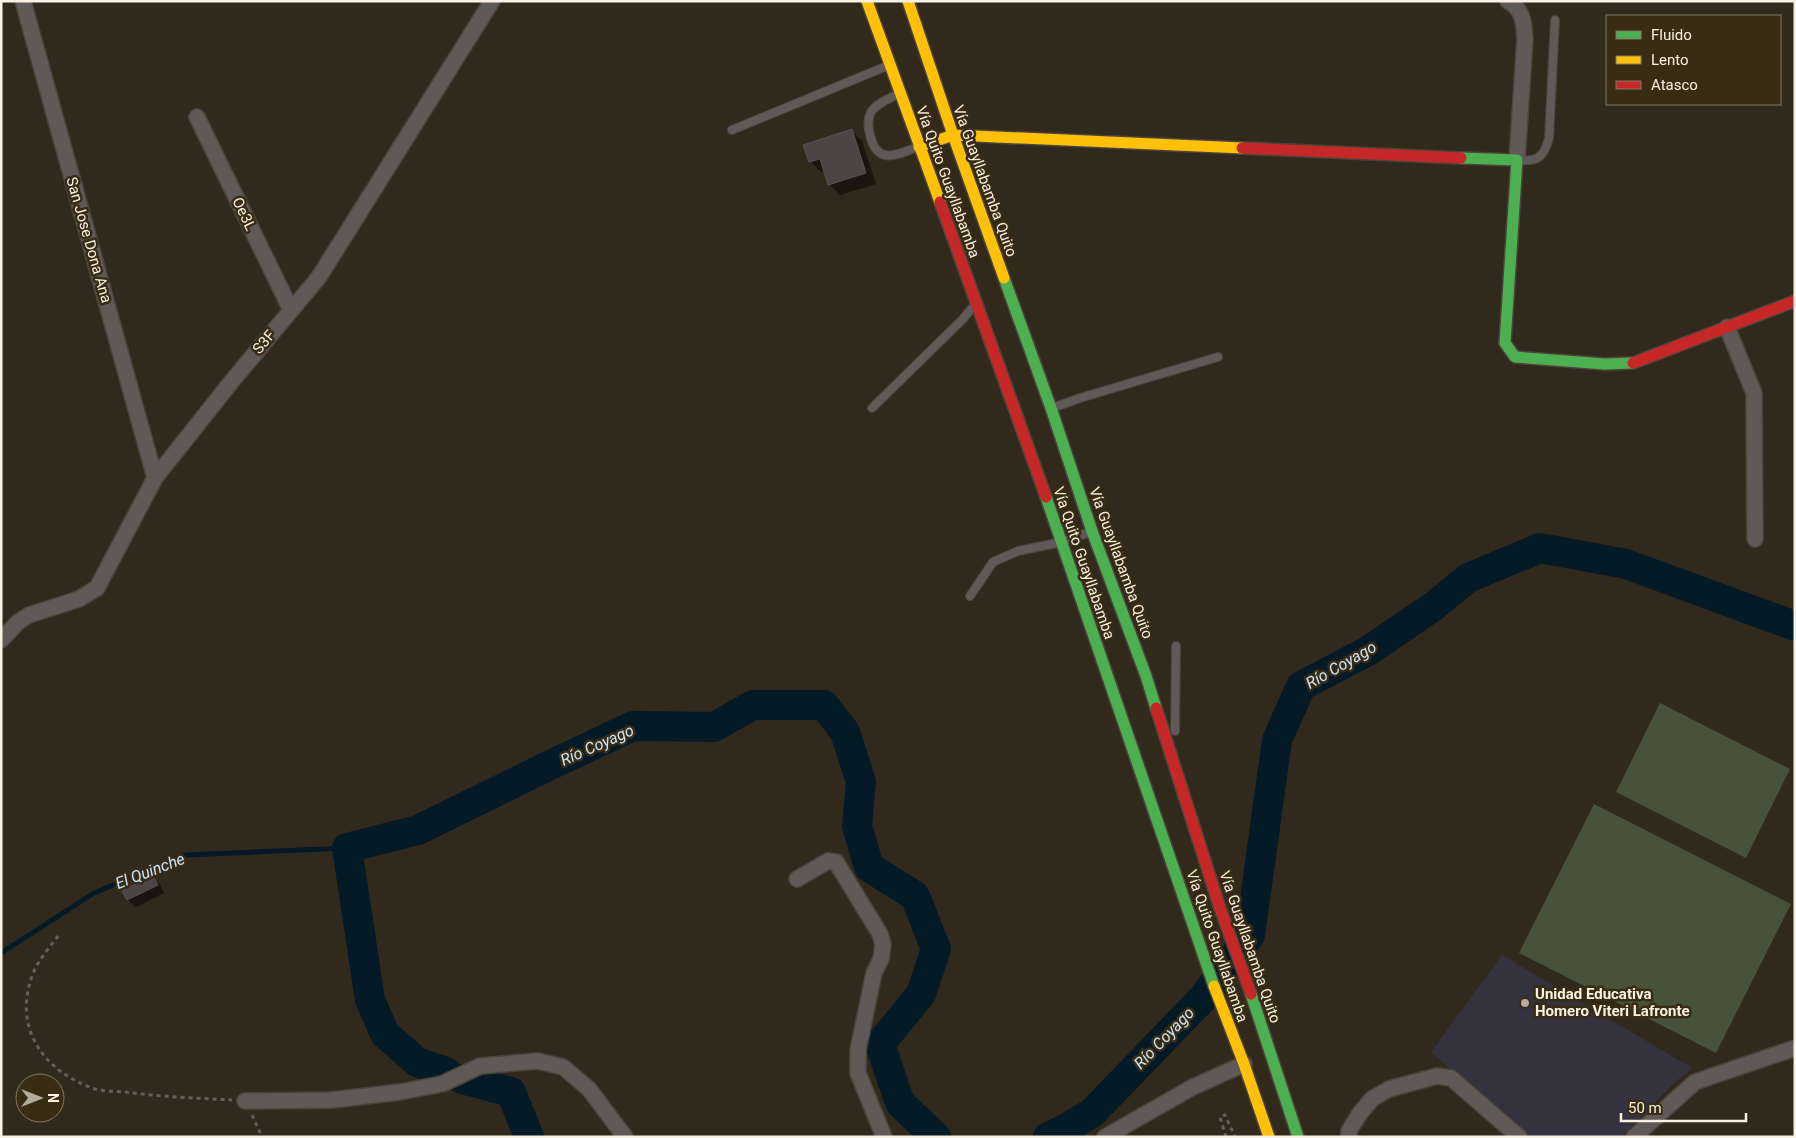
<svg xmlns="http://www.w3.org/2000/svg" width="1796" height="1138" font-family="Roboto,sans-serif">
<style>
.education{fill:#34323f}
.green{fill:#47523b}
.shadow{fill:#0007}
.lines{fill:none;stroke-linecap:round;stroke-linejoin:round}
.stream{stroke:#051a27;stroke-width:5}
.river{stroke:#051a27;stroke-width:30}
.building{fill:#4b4645;stroke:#575151}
.lane-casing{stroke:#4b443a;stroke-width:10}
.street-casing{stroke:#4b443a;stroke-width:18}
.fast-casing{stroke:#4b443a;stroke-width:14}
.slow-casing{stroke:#4b443a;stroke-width:14}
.jam-casing{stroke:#4b443a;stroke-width:14}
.path{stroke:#65605a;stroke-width:3;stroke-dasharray:4 4;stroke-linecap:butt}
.lane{stroke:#5f5958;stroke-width:8}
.street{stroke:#5f5958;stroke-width:15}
.fast{stroke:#4caf50;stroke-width:11}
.slow{stroke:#ffc107;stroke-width:11}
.jam{stroke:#c62828;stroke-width:11}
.poi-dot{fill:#b4ab9e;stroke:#392b14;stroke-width:2}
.labels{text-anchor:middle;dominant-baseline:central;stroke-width:5;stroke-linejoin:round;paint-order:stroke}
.street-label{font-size:15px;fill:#faf1e4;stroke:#392b14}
.poi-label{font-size:15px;font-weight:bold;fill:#faf1e4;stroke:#392b14;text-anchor:start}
.water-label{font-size:16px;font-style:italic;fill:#c7e5fc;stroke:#392b14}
</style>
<rect width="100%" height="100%" fill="#31291c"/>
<path class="education" d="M1502,955l190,113 -19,16 -51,53h-97l-94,-85z"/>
<path class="green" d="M1660,703l130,66 -44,89 -130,-66z
M1594,804l197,100 -75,149 -197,-100z"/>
<path class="shadow" d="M851,130l11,11 14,43 -36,11 -11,-11 -4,-13 -4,1 -11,-11z
M153,877l7,7 4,9 -28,14 -8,-7 -4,-9z"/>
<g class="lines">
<path class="stream" d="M1,953l93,-60 91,-38 162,-7"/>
<path class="river" d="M446,1072l-29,-10 -32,-28 -15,-34 -23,-152 71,-18 128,-63 87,-41 81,1 39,-22h71l21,27 16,50 -4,44 12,41 46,29 21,53 -15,45 -41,50 20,59 36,34
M462,1079l49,13 18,45
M1048,1137l17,-8 27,-16 111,-115 47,-63 27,-195 24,-54 67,-35 66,-45 34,-28 72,-30 86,16 169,62"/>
</g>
<path class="building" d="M852,129l14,44 -38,12 -8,-26 -11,3 -6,-17z
M153,875l5,10 -31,15 -5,-9z"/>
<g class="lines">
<defs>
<path id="lane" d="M896,95c-8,4 -20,9 -25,17 -4,8 -3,15 -1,23 7,29 24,21 45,13
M732,130l155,-64
M1519,160c20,2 25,-4 30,-22l6,-118
M1055,407l25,-9 138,-41
M872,408l91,-89 8,-10
M970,596l23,-34 25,-11 44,-9 25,-9
M1175,731l1,-85"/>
<path id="street" d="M23,1l132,477
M1508,1c15,8 16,22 17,37l-8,122
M197,117l94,193
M1727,327l27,66 1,146
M1,640l17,-18 11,-7 50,-16 18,-11 58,-110 77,-97 87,-104 173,-276
M797,879l31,-18 8,1 44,72 3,10 -2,15 -7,14 -16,77v23l26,64
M245,1101l87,-1 68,-8 42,-8 38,-18 58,-5 25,6 26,22 36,48
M1105,1137l88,-50 51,-23
M1349,1137v-6l11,-18 13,-15 16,-9 48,-13 14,2 68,59
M1634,1137l61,-55 100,-34"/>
<path id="fast" d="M1461,158l56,2 -12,183 10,14 90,7 28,-1
M1004,278l47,130 41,123 54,145 10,32
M1046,497l168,489
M1251,994l47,143"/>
<path id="slow" d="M867,1l73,201
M908,1l45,134 51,143
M919,147l34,-12 289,13
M1214,986l30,78 25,73"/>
<path id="jam" d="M1242,148l219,10
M940,202l106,295
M1633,363l162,-62
M1156,708l64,200 31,86"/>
</defs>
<use href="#lane" class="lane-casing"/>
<use href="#street" class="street-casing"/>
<use href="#fast" class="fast-casing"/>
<use href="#slow" class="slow-casing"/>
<use href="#jam" class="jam-casing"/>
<path class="path" d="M58,936c-8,11 -18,22 -24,35 -23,55 8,100 61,118 10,3 21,2 31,3 35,5 71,6 106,8
M252,1115l10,22
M1226,1137l-6,-20 5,-2 10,22"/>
<use href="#lane" class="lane"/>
<use href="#street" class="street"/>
<use href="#fast" class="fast"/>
<use href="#slow" class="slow"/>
<use href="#jam" class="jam"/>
</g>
<circle class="poi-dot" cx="1525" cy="1003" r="5"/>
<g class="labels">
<g class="street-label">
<text transform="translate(985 181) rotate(70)">Vía Guayllabamba Quito</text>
<text transform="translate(948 182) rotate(70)">Vía Quito Guayllabamba</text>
<text transform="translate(244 214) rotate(64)">Oe3L</text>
<text transform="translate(89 240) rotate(74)">San Jose Dona Ana</text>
<text transform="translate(264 342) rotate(-50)">S3F</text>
<text transform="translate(1084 563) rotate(71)">Vía Quito Guayllabamba</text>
<text transform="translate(1121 563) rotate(70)">Vía Guayllabamba Quito</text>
<text transform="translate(1217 946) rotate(71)">Vía Quito Guayllabamba</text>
<text transform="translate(1250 947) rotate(71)">Vía Guayllabamba Quito</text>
</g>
<g class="poi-label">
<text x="1535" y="994">Unidad Educativa<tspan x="1535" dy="17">Homero Viteri Lafronte</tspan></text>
</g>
<g class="water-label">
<text transform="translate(1341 665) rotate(-30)">Río Coyago</text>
<text transform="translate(597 745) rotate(-24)">Río Coyago</text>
<text transform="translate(150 871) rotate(-21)">El Quinche</text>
<text transform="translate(1164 1038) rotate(-46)">Río Coyago</text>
</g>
</g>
<rect width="1796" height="1138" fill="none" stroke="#faf1e4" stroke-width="5"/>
<rect x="1606" y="15" width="175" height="90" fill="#392b14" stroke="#867a67"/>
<rect x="1616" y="31" width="25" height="8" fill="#4caf50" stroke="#867a67"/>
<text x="1651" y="40" font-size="15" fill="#faf1e4">Fluido</text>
<rect x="1616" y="56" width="25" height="8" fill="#ffc107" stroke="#867a67"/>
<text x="1651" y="65" font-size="15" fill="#faf1e4">Lento</text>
<rect x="1616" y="81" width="25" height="8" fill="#c62828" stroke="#867a67"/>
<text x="1651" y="90" font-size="15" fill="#faf1e4">Atasco</text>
<g transform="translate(40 1098) rotate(90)"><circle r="24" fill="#392b14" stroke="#867a67"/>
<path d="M0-4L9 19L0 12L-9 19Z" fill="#b4ab9e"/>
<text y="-8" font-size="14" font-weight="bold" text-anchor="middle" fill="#faf1e4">N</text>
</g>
<path d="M1621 1113v8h125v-8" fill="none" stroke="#faf1e4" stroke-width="2.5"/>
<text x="1628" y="1113" font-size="15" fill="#faf1e4" stroke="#392b14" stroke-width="4" paint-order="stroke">50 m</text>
</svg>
